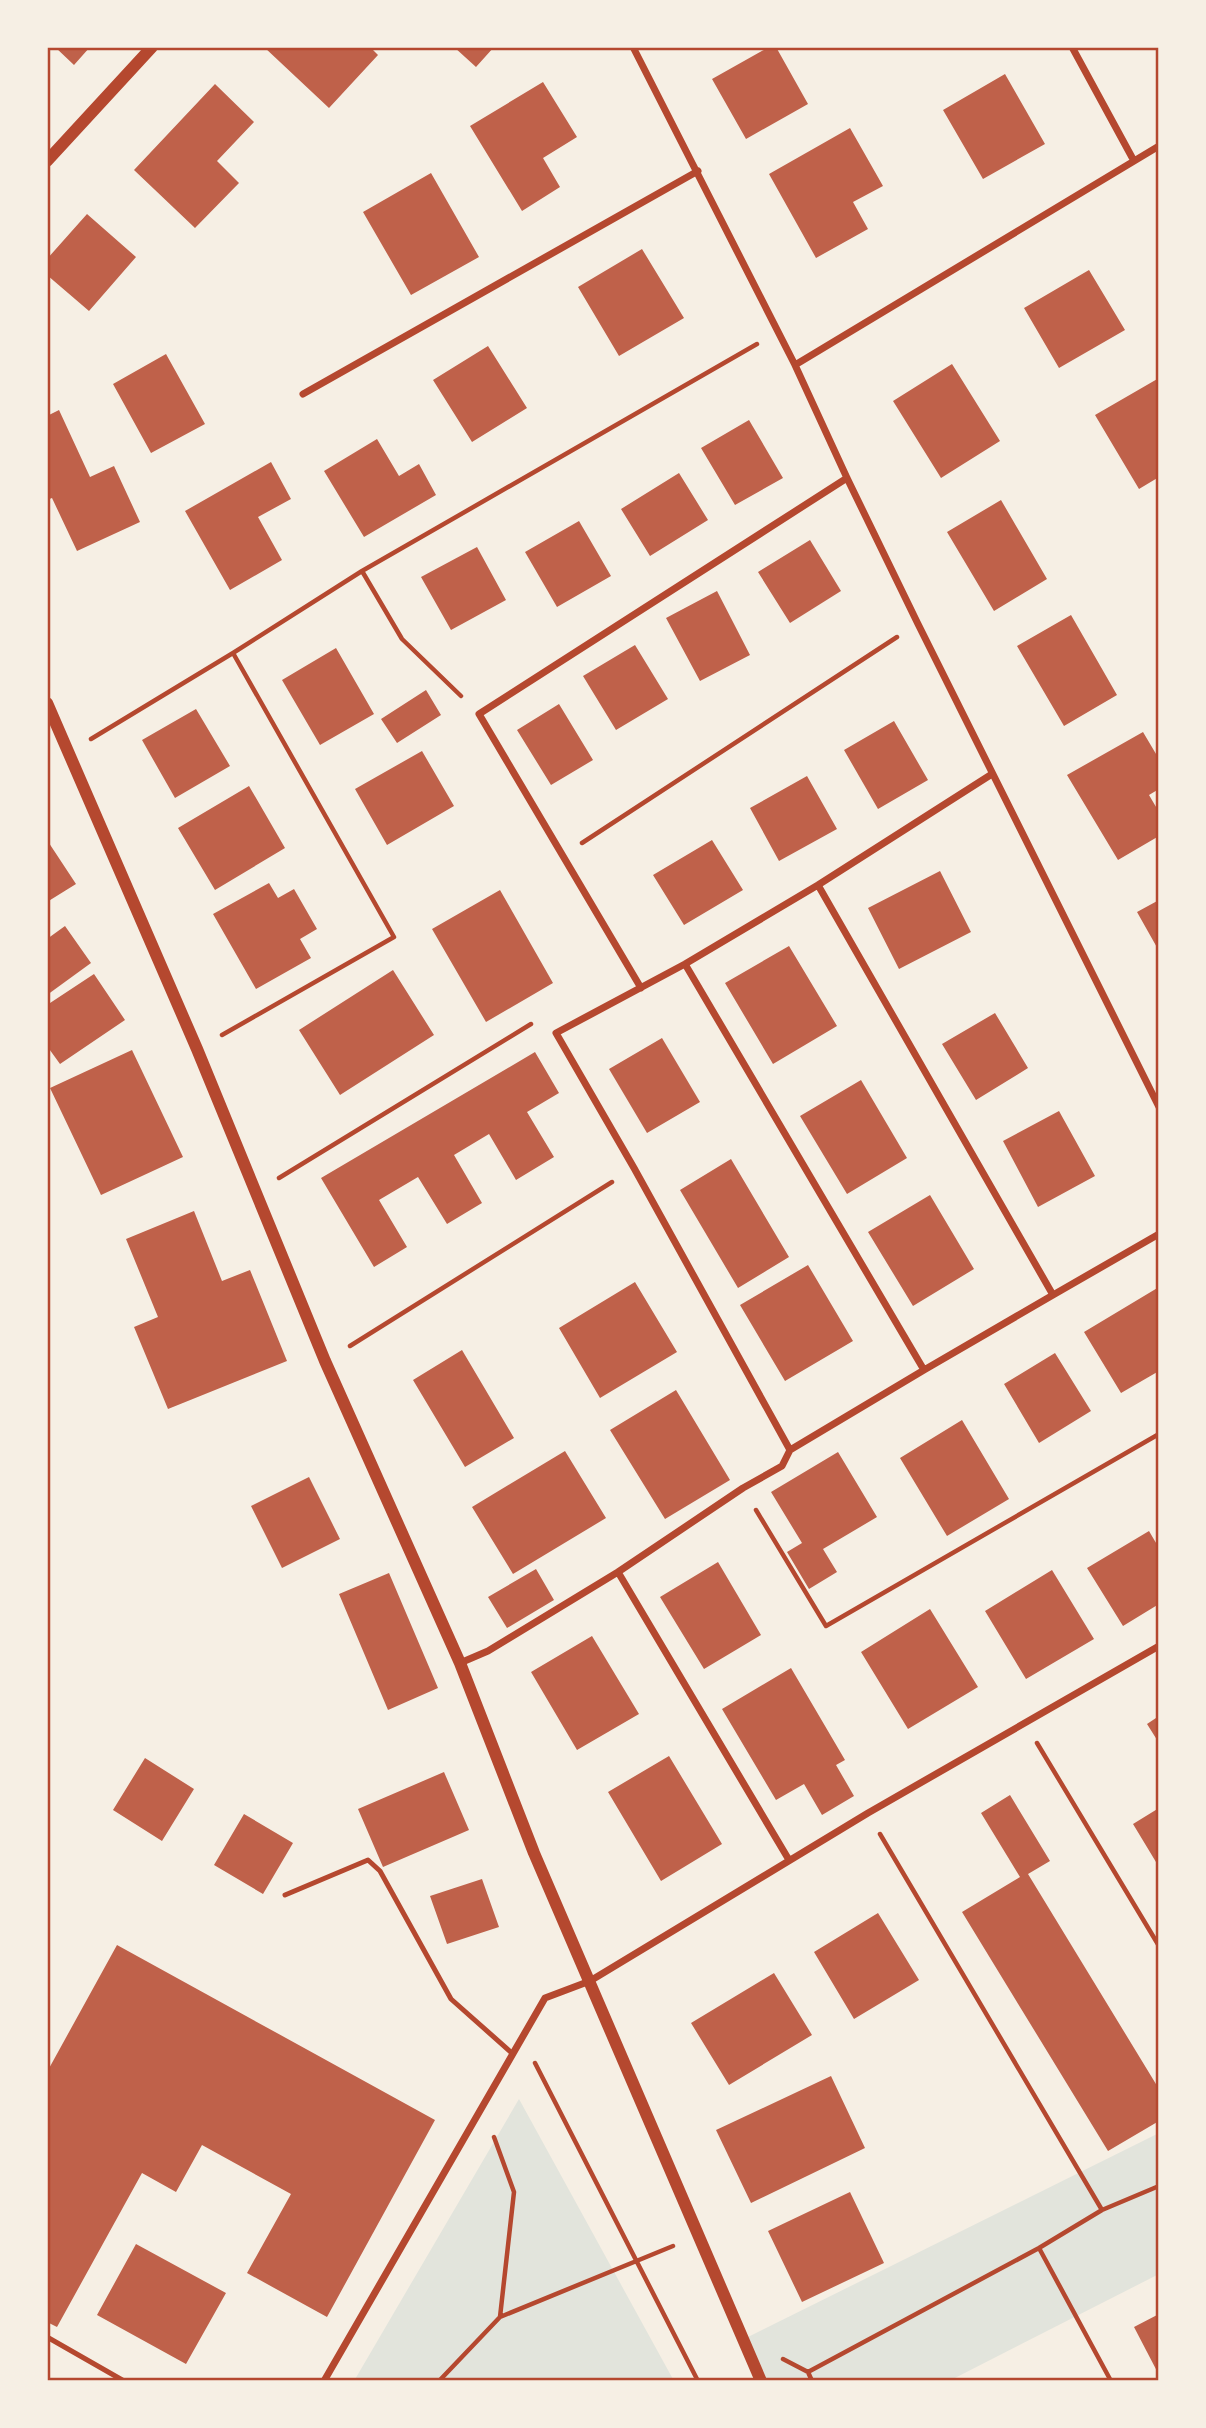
<svg xmlns="http://www.w3.org/2000/svg" width="1206" height="2428" font-family="'Space Grotesk',sans-serif">
<style>
.green{fill:#e2e4dc}
.building{fill:#bf614a}
.lines{fill:none;stroke-linecap:round;stroke-linejoin:round}
.path{stroke:#b5482f;stroke-width:4.5}
.service{stroke:#b5482f;stroke-width:5}
.minor{stroke:#b5482f;stroke-width:7}
.tertiary{stroke:#b5482f;stroke-width:12}
.neatline{fill:none;stroke:#b5482f;stroke-width:2.5}
</style>
<rect width="100%" height="100%" fill="#f6efe4"/>
<path class="green" d="M519,2099l155,282h-320z
M1159,2133v141l-210,107h-188l-17,-42z"/>
<path class="building" d="M55,47h35l-16,18z
M264,47h106l8,8 -49,53z
M454,47h40l-18,20z
M769,47h7l32,57 -62,35 -34,-60z
M1005,74l40,70 -62,35 -40,-69z
M543,82l34,55 -34,21 17,29 -38,24 -52,-85z
M215,84l39,38 -37,39 22,22 -44,45 -61,-58z
M850,128l33,58 -30,16 15,27 -52,29 -47,-84z
M431,173l48,84 -68,38 -48,-83z
M87,214l49,43 -47,54 -42,-36v-16z
M642,249l42,69 -65,38 -41,-69z
M1089,270l36,60 -66,38 -35,-60z
M488,346l39,62 -55,34 -39,-62z
M166,354l39,70 -54,29 -38,-69z
M952,364l48,77 -59,37 -48,-77z
M1159,378v99l-20,12 -44,-74z
M59,410l31,67 24,-11 26,56 -63,29 -25,-53 -5,2v-84z
M749,420l34,58 -48,27 -34,-57z
M377,439l22,37 20,-12 17,31 -72,42 -40,-66z
M271,462l20,37 -33,18 24,43 -52,30 -45,-79z
M679,473l29,47 -58,36 -29,-47z
M1001,500l46,79 -53,32 -47,-79z
M579,521l32,55 -54,31 -32,-55z
M810,540l31,51 -51,32 -32,-51z
M477,547l29,53 -55,30 -30,-53z
M717,591l33,64 -50,26 -34,-63z
M1071,615l46,80 -53,31 -47,-80z
M635,645l33,54 -52,31 -33,-54z
M336,648l38,66 -54,31 -38,-65z
M426,690l15,25 -44,28 -16,-24z
M559,704l34,56 -42,25 -34,-55z
M196,709l34,57 -55,32 -33,-58z
M894,721l34,59 -50,29 -34,-59z
M1143,732l16,27v30l-10,6 10,17v24l-41,24 -51,-85z
M422,751l32,55 -67,39 -32,-56z
M807,776l30,53 -58,32 -29,-53z
M249,786l36,62 -70,42 -37,-62z
M47,840l29,44 -29,18z
M712,840l31,50 -59,35 -31,-50z
M940,871l31,61 -72,37 -31,-61z
M269,883l9,15 16,-9 23,40 -17,10 11,19 -55,31 -43,-75z
M500,890l53,93 -67,39 -54,-93z
M1159,900v51l-22,-39z
M65,926l26,37 -44,32v-56z
M789,946l48,80 -64,38 -48,-81z
M393,970l41,65 -94,60 -41,-65z
M94,974l31,46 -65,44 -13,-18v-41z
M995,1013l33,55 -52,32 -34,-56z
M662,1038l38,64 -53,31 -38,-64z
M132,1050l51,107 -82,38 -51,-107z
M535,1052l24,41 -32,19 27,45 -38,23 -27,-46 -35,21 28,48 -35,21 -29,-47 -39,23 28,47 -33,20 -53,-89z
M861,1080l46,78 -60,36 -47,-78z
M1059,1111l36,65 -57,31 -35,-66z
M731,1159l58,98 -51,31 -58,-98z
M930,1195l44,74 -61,37 -45,-74z
M194,1211l28,70 28,-11 37,91 -119,48 -34,-82 24,-10 -32,-78z
M808,1265l45,76 -68,40 -45,-76z
M635,1282l42,70 -77,46 -41,-70z
M1159,1287v84l-38,22 -37,-61z
M462,1350l52,88 -49,29 -52,-87z
M1055,1353l36,58 -52,32 -35,-59z
M676,1390l54,90 -65,39 -55,-89z
M962,1420l47,79 -62,37 -47,-78z
M565,1451l41,67 -93,56 -41,-67z
M838,1452l39,65 -54,32 14,23 -28,17 -22,-37 15,-9 -31,-51z
M309,1477l31,62 -58,29 -31,-62z
M1149,1531l10,17v56l-36,22 -36,-58z
M718,1562l43,73 -57,34 -44,-72z
M536,1569l18,31 -47,28 -19,-31z
M1052,1570l42,69 -68,40 -41,-68z
M389,1573l49,115 -50,22 -49,-116z
M930,1609l48,78 -70,42 -47,-77z
M592,1636l47,78 -62,36 -46,-78z
M791,1668l54,92 -9,5 18,31 -32,19 -18,-31 -28,16 -54,-91z
M1159,1716v27l-12,-19z
M669,1756l53,88 -61,37 -53,-89z
M145,1758l49,31 -32,52 -49,-31z
M444,1772l25,58 -86,37 -25,-58z
M1010,1795l40,66 -22,13 131,215v32l-51,30 -146,-239 58,-35 -39,-64z
M1159,1808v59l-26,-43z
M244,1814l49,29 -30,51 -49,-29z
M482,1879l17,48 -52,17 -17,-48z
M878,1913l41,67 -65,39 -40,-67z
M117,1945l318,175 -108,197 -80,-44 44,-79 -89,-49 -26,47 -34,-19 -85,154 -10,-5v-250z
M774,1973l38,62 -83,50 -38,-62z
M831,2076l34,72 -114,55 -35,-73z
M850,2192l34,71 -82,39 -34,-71z
M136,2244l90,49 -40,71 -89,-49z
M1159,2314v61l-25,-48z"/>
<g class="lines">
<path class="path" d="M362,571l40,68 59,57
M91,739l142,-86 129,-82 395,-227
M582,843l315,-206
M222,1035l172,-98 -161,-284
M279,1178l252,-154
M350,1346l262,-164
M756,1510l70,116 333,-192
M1037,1743l122,203
M880,1834l222,376
M535,2063l163,318
M494,2137l20,55 -14,125
M1039,2248l72,133
M783,2359l25,13 4,9
M808,2372l231,-124 63,-38 57,-24
M439,2381l61,-64 173,-71"/>
<path class="service" d="M285,1895l83,-35 12,11 71,128 62,55
M47,2337l77,44"/>
<path class="minor" d="M633,47l162,318 52,113 71,146 241,483
M1072,47l62,114
M795,365l364,-219
M303,394l395,-223
M818,885l235,410 106,-61
M685,964l239,406 129,-75
M641,988l-162,-274 368,-236
M924,1370l-134,80 -156,-282 -78,-135 129,-69 133,-79 174,-111
M618,1572l171,288
M460,1663l28,-12 130,-79 125,-84 39,-22 8,-16
M324,2381l221,-383 45,-17 278,-168 291,-167"/>
<path class="tertiary" d="M47,161l105,-114
M47,703l150,346 128,312 135,302 74,190 227,528"/>
</g>
<rect width="1206" height="2428" fill="none" stroke="#f6efe4" stroke-width="98"/>
<rect x="49" y="49" width="1108" height="2330" class="neatline"/>
</svg>
